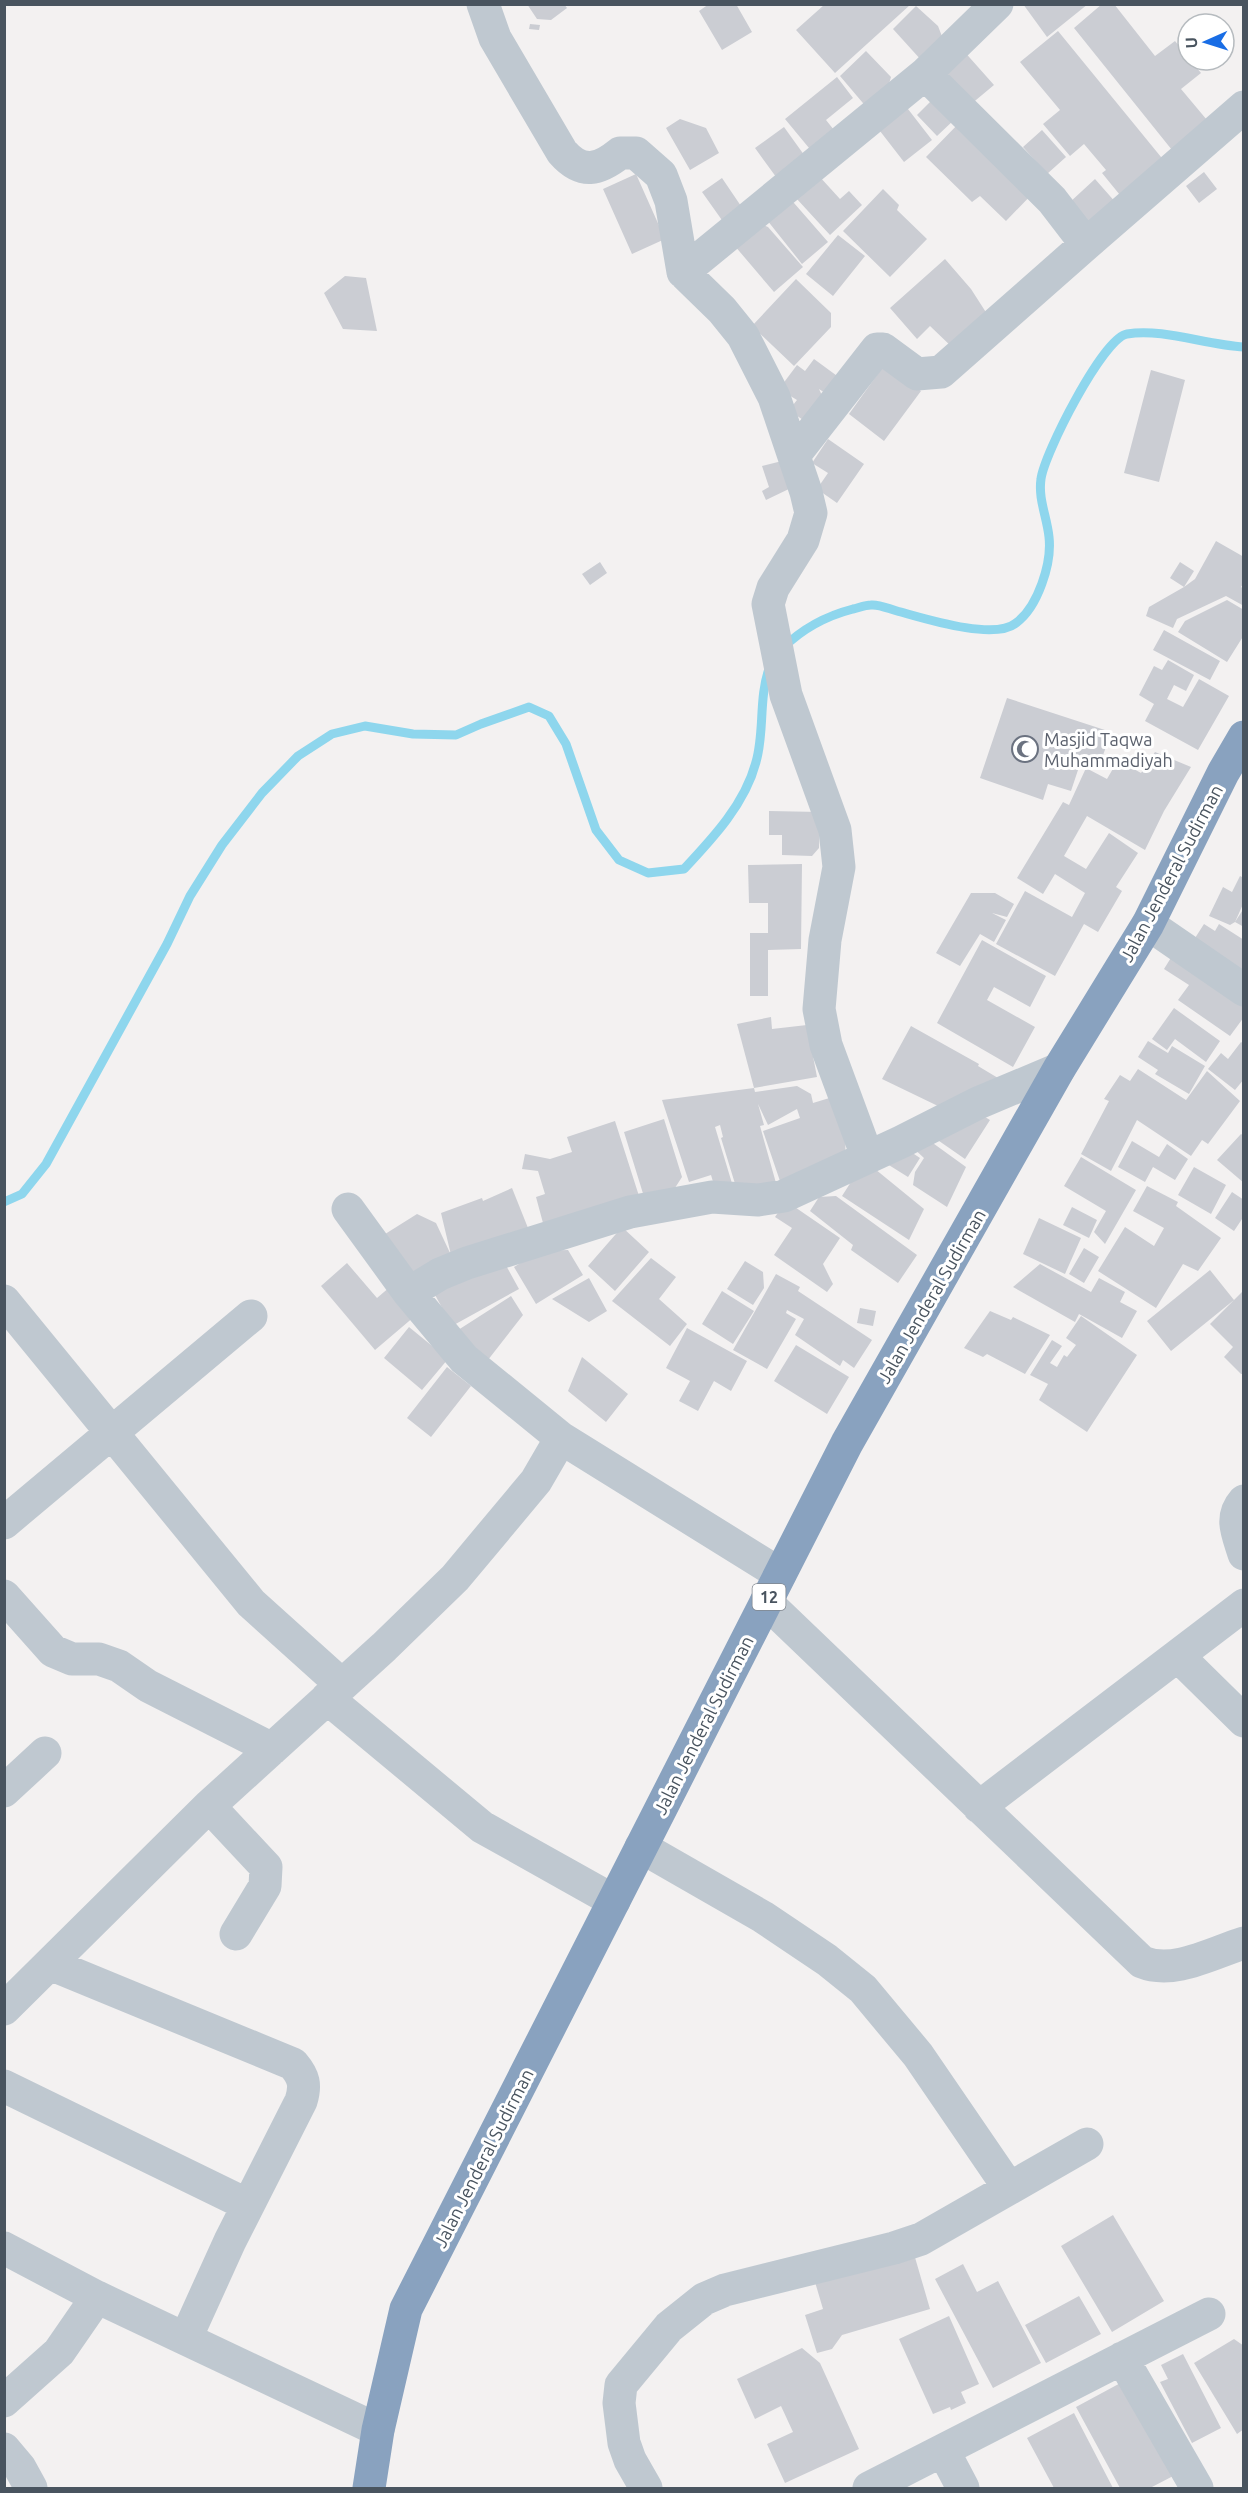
<svg xmlns="http://www.w3.org/2000/svg" width="1248" height="2493" font-family="Ubuntu,sans-serif">
<style>
.lines{fill:none;stroke-linecap:round;stroke-linejoin:round}
.stream{stroke:#8ed6ed;stroke-width:9}
.building{fill:#cbcdd3}
.minor{stroke:#bfc8d0;stroke-width:33}
.highway{stroke:#89a2bf;stroke-width:33}
.labels{text-anchor:middle;dominant-baseline:central;stroke-width:6;stroke-linejoin:round;paint-order:stroke}
.shield{fill:#fff;stroke:#80878f;stroke-width:1.5}
.shield-label{font-size:16px;font-weight:bold;fill:#49545f}
.worship-label{font-size:18px;fill:#5b616d;stroke:#fff;text-anchor:start}
.street-label{font-size:18px;fill:#49545f;stroke:#fff}
</style>
<rect width="100%" height="100%" fill="#f3f1f1"/>
<g class="lines">
<path class="stream" d="M783,648c20,-20 43,-32 70,-39 5,-1 12,-4 18,-4 8,-1 18,4 26,6 26,7 97,30 119,12 22,-16 36,-60 33,-86 -2,-20 -11,-38 -8,-58 3,-25 62,-141 86,-145 36,-6 79,11 117,13
M4,1202l18,-8 24,-30 121,-220 23,-48 32,-51 40,-52 36,-37 34,-22 33,-8 48,8 43,1 25,-11 48,-17 20,9 17,28 30,86 23,30 29,13 36,-4c29,-31 61,-65 72,-107 9,-31 2,-64 14,-96"/>
</g>
<path class="building" d="M527,4h37l3,4 -16,12 -14,-1z
M709,4h27l16,28 -30,18 -23,-39z
M1023,4h65l-41,33z
M1102,4h12l41,52 20,-15 26,32 -20,16 31,37 -36,29 -102,-127z
M824,5h86l-75,68 -39,-43z
M916,6l22,20 5,13 -21,22 -29,-32z
M530,24l10,1 -1,5 -10,-1z
M1058,31l103,126 -2,14 -35,29 -22,-27 4,-3 -22,-26 -14,12 -27,-32 17,-14 -40,-48z
M962,49l32,36 -24,20 -30,-36z
M866,51l25,26 -5,17 -18,15 -28,-33z
M837,77l16,21 -27,22 12,15 -24,19 -29,-35z
M935,97l20,22 -18,17 -20,-21z
M901,100l31,40 -28,22 -31,-40z
M680,119l26,9 13,25 -29,17 -24,-42z
M963,119l73,71 -30,31 -26,-25 -8,6 -46,-45z
M784,127l23,32 -28,22 -24,-33z
M1042,130l24,27 -19,17 -24,-27z
M1204,172l13,17 -18,14 -13,-17z
M636,174l29,65 -33,15 -29,-65z
M819,176l21,23 9,-8 13,14 -32,30 -34,-37z
M722,178l21,31 -19,14 -22,-31z
M1095,179l22,25 -26,24 -22,-25z
M883,189l16,16 -2,5 30,29 -37,38 -47,-46z
M786,201l8,2 34,39 -26,22 -35,-44z
M761,224l7,3 35,40 -29,25 -40,-47z
M838,235l27,21 -32,40 -27,-22z
M945,259l26,30 18,28 -35,32 -24,-23 -13,13 -27,-31z
M345,276l21,2 11,53 -34,-2 -19,-36z
M796,279l35,34v14l-37,39 -42,-40z
M814,359l30,22 -13,16 -12,-8 7,15 -16,21 -21,-15 8,-10 -18,-11 18,-24 8,6z
M885,364l36,27 -37,50 -35,-27z
M1151,370l34,10 -26,102 -35,-9z
M828,439l36,25 -27,39 -20,-14 11,-16 -16,-10z
M782,461l11,26 -27,13 -4,-9 7,-4 -7,-21z
M1216,541l28,16v25l-3,5 3,2v17l-18,-10 -49,23 -4,9 -27,-12 3,-9 35,-20 -14,-9 10,-16 14,9 -10,16 11,-8z
M600,562l7,11 -17,12 -8,-11z
M1227,600l17,10v25l-17,27 -49,-30 7,-11z
M1164,630l56,31 -10,19 -57,-30z
M1168,660l26,15 -8,16 -12,-6 -7,14 16,8 16,-28 30,17 -31,54 -53,-29 9,-17 -15,-9 15,-29 8,4z
M1007,698l104,34 -13,38 -18,-6 -9,27 -23,-7 -5,16 -63,-22z
M1155,752l36,15 -27,44 -19,39 -58,-34 -23,40 22,13 23,-36 29,20 -22,34 6,4 -24,41 -14,-8 -29,52 -59,-32 29,-53 47,26 13,-24 -30,-19 -12,20 -26,-16 46,-76 6,3 17,-37 21,11 11,-19 23,13z
M769,811l51,1 -1,36 -7,8 -30,-1v-20h-13z
M802,864l-1,85 -33,1v46h-18v-63h18v-30h-19l-1,-38z
M1240,876l4,2v24l-9,20 -5,3 -21,-9 14,-29 9,5z
M971,893h24l19,11 -7,13 -15,-4 14,7 -12,22 -14,-8 -20,32 -24,-13z
M1244,908v19l-9,-5z
M1204,924l11,7 4,-7 25,16v36l-56,-27z
M982,940l64,36 -16,31 -36,-20 -7,13 48,27 -22,40 -76,-44z
M1177,948l67,49v20l-14,19 -52,-36 11,-15 -25,-16z
M1174,1008l46,33 -14,21 -31,-23 -8,11 -15,-11z
M771,1017l1,12 35,-4 10,52 -63,11 -17,-64z
M911,1026l68,38 -1,2 25,15 -65,25 -56,-27z
M1148,1041l20,12 4,-7 33,20 -16,28 -34,-20 3,-4 -20,-13z
M1241,1042l3,2v35l-9,11 -27,-21 13,-16 7,6z
M1138,1069l48,31 21,-29 33,30 -32,43 -6,-4 -11,16 -54,-36 -26,51 -30,-17 28,-53 -5,-2 16,-24 10,6z
M797,1086l14,8 2,9 23,-7 10,28 -1,38 -64,22 -18,-53 37,-13 -3,-9 -29,16 -10,-21 6,21 -4,1 16,57 -40,4 -15,-49 2,-1 -3,-12 -5,2 19,63 -17,5 -6,-20 -22,7 -27,-82 92,-12 1,4z
M980,1114l10,6 -25,39 -36,-25z
M664,1119l18,58 -9,14 -28,9 -21,-68z
M615,1121l24,75 -96,27 -7,-26 9,-3 -7,-23 -16,-2 3,-15 25,5 22,-7 -5,-15z
M1241,1134l3,2v47l-27,-23z
M930,1141l36,26 -19,40 -34,-22 2,-13 9,-14 -14,-13z
M1132,1141l27,16 8,-13 21,15 -13,21 -22,-13 -8,15 -27,-15z
M905,1148l15,10 -12,19 -24,-15z
M1081,1157l55,33 -31,54 -11,-12 12,-21 -42,-25z
M1194,1167l32,18 -15,29 -33,-19z
M875,1169l49,40 -15,31 -67,-44 16,-25z
M1147,1186l31,16 -2,4 45,32 -23,33 -15,-7 -27,44 -58,-37 27,-44 29,19 10,-18 -31,-17z
M512,1188l18,45 -79,22 -10,-42 41,-15 1,3z
M1232,1192l12,8v16l-10,15 -19,-13z
M836,1196l81,59 -19,28 -47,-33 2,-5 -43,-34 9,-14z
M786,1201l54,37 -17,26 10,20 -6,8 -53,-37 18,-27 -17,-11z
M1072,1207l25,13 -8,18 -26,-13z
M417,1214l19,9 15,32 -42,23 -27,-42z
M1039,1218l42,20 -16,36 -42,-20z
M622,1227l27,25 -34,39 -27,-25z
M1084,1248l15,9 -15,26 -15,-9z
M568,1250l15,25 -47,29 -22,-37 26,-16z
M651,1258l25,19 -17,22 28,25 -17,22 -58,-45z
M503,1260l16,29 -67,37 -18,-33z
M745,1261l18,11 1,16 -11,17 -26,-16z
M347,1263l30,35 14,-12 24,30 -40,34 -54,-64z
M1040,1264l51,28 8,-14 26,14 -5,10 17,9 -15,27 -43,-24 -4,8 -62,-35z
M1210,1270l24,30 -63,51 -24,-30z
M776,1274l24,13 -2,4 74,49 -18,28 -11,-8 -3,6 -45,-31 9,-16 -17,-9 -1,3 10,6 -29,50 -34,-19z
M589,1278l18,33 -18,11 -37,-23z
M722,1291l32,20 -21,33 -31,-20z
M1242,1292l2,82h-3l-17,-17 9,-10 -23,-23z
M511,1296l12,19 -39,50 -29,-33z
M860,1308l16,3 -3,15 -16,-3z
M990,1311l21,9 2,-3 37,18 -25,39 -38,-20 -4,3 -19,-9z
M1081,1316l56,39 -50,77 -48,-32 9,-16 -18,-9 22,-35 10,6 -12,17 7,4 7,-12 3,2 9,-12 -10,-7z
M409,1327l39,32 -26,31 -38,-32z
M687,1328l60,33 -16,30 -17,-10 -16,30 -19,-10 11,-20 -24,-13z
M796,1345l53,32 -22,37 -53,-33z
M582,1357l46,37 -22,28 -38,-31z
M447,1367l24,19 -40,51 -24,-19z
M1113,2215l51,86 -52,31 -51,-86z
M914,2254l16,55 -88,26 -10,14 -15,4 -12,-38 18,-6 -8,-27z
M963,2264l14,28 21,-11 43,82 -48,25 -58,-109z
M1079,2296l22,38 -55,29 -21,-38z
M949,2316l30,68 -18,8 5,11 -15,7 -1,-3 -17,7 -34,-75z
M1234,2339l10,7v83l-7,5 -43,-71z
M802,2348l18,15 39,86 -74,34 -18,-39 26,-12 -12,-26 -26,13 -18,-40z
M1183,2354l38,74 -29,15 -32,-61 8,-3 -7,-14z
M1126,2380l51,94 -27,14h-30l-44,-81z
M1074,2413l39,75h-59l-27,-50z"/>
<g class="lines">
<path class="minor" d="M483,4l12,34 67,114c20,23 37,18 58,1h16l25,22 10,26 12,71 39,38 21,26 31,61 32,95 5,21 -8,27 -30,48 -5,16 18,91 49,135 4,37 -14,73 -6,69 7,36 41,111
M925,74l127,126 30,39h10l152,-132
M683,272l242,-198 72,-70
M795,454l82,-105h6l34,25 24,-2 151,-133
M1148,924l96,66
M348,1209l61,84 55,66 97,79 219,136
M409,1293l31,-19 27,-11 163,-51 82,-15 46,3 26,-4 117,-54 77,-39 81,-34
M4,1301l247,302 91,82
M1244,1501c-15,17 -6,33 0,53
M4,1523l247,-207
M4,1596l49,55 19,8h27l20,7 29,20 124,63
M766,1602l376,360c32,13 70,-9 102,-19
M1179,1657l65,64
M327,1698l155,129 132,74
M4,1791l41,-38
M209,1806l57,61 -1,19 -29,48
M979,1807l265,-202
M641,1847l122,70 64,43 36,29 55,66 91,133
M50,1964l243,100c11,13 13,21 8,37l-71,140 -44,97
M4,2009l205,-203 175,-159 71,-69 81,-97 25,-43
M4,2086l244,119
M4,2248l93,49 281,133
M1122,2358l75,130
M4,2401l55,-49 38,-55
M4,2449l16,19 11,20
M943,2450l20,38
M646,2488l-16,-28 -6,-17 -5,-40 2,-18 48,-58 35,-28 21,-9 169,-42 27,-9 166,-95
M869,2488l340,-174"/>
<path class="highway" d="M369,2488l9,-58 28,-121 441,-866 212,-374 89,-145 75,-151 21,-36"/>
</g>
<defs>
<symbol id="mosque-ring" viewBox="-11 -11 22 22"><circle r="9.5" fill="#fff" stroke="#6b7280" stroke-width="1.5"/><path d="M3.5-4.9A6 6 0 1 0 3.5 4.9A5 5 0 1 1 3.5-4.9Z" fill="#6b7280"/></symbol>
</defs>
<g fill-rule="evenodd">
<use href="#mosque-ring" x="1010" y="734" width="30" height="30"/>
</g>
<g class="labels">
<rect class="shield" x="752.5" y="1584" width="33" height="26" rx="4.5"/>
<g class="shield-label">
<text x="769" y="1597">12</text>
</g>
<g class="worship-label">
<text x="1044" y="739">Masjid Taqwa<tspan x="1044" dy="21">Muhammadiyah</tspan></text>
</g>
<g class="street-label">
<text transform="translate(1171 873) rotate(-62)">Jalan Jenderal Sudirman</text>
<text transform="translate(931 1296) rotate(-60)">Jalan Jenderal Sudirman</text>
<text transform="translate(703 1725) rotate(-63)">Jalan Jenderal Sudirman</text>
<text transform="translate(483 2158) rotate(-63)">Jalan Jenderal Sudirman</text>
</g>
</g>
<rect width="1248" height="2493" fill="none" stroke="#49545f" stroke-width="12"/>
<g transform="translate(1206 42) rotate(267)"><circle r="28" fill="#ffffff" stroke="#b6bbbf" stroke-width="1.5"/>
<path d="M0-4.5L10 22L0 15L-10 22Z" fill="#196de5"/>
<text y="-9" font-size="16" font-weight="bold" text-anchor="middle" fill="#49545f">U</text>
</g>
</svg>
